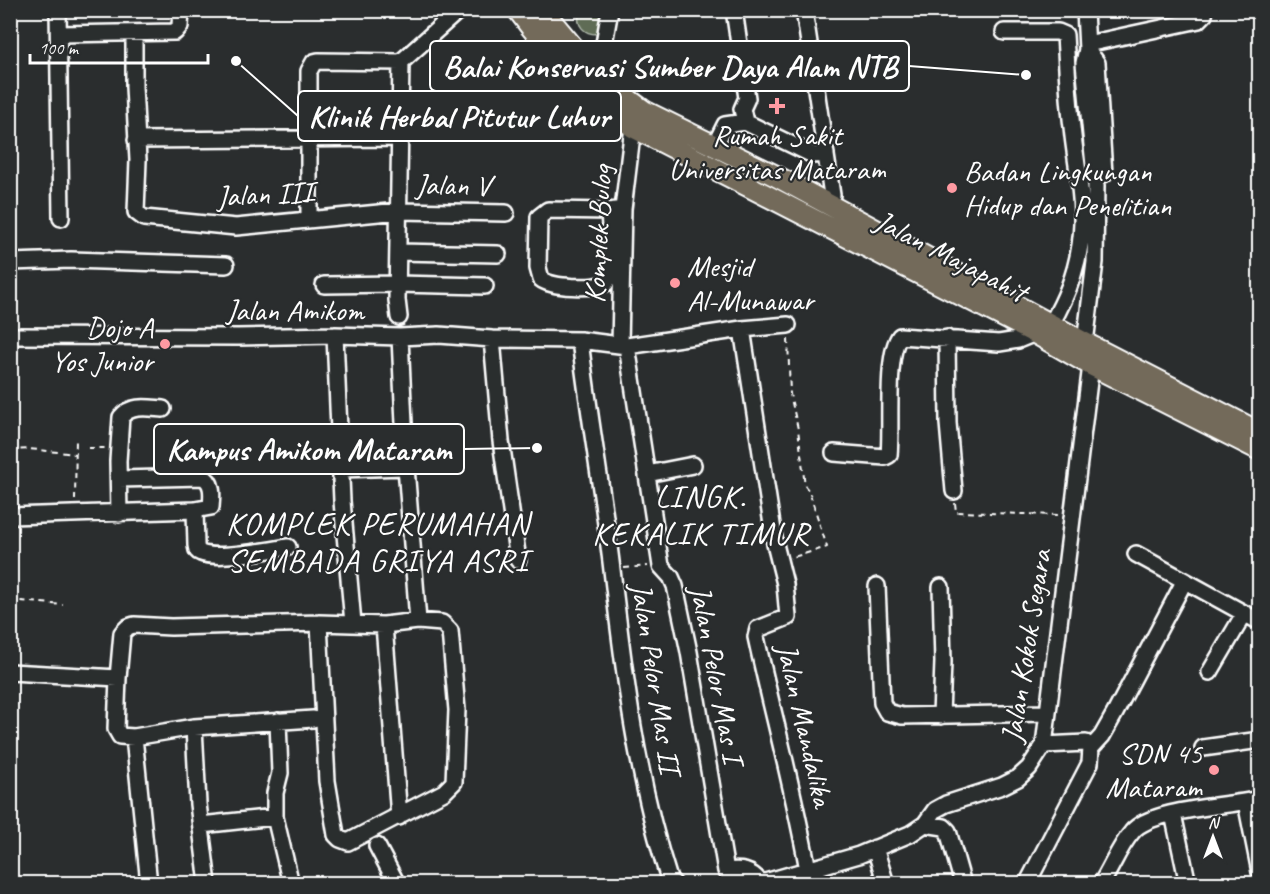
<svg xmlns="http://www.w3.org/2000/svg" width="1270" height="894" font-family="Caveat,sans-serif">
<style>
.green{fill:#5e6c55;stroke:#aeb6aa;stroke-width:1.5}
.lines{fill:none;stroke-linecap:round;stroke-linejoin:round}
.minor-casing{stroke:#fff;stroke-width:20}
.major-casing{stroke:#fff;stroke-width:24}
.path{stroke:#fff;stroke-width:2;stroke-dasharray:6 4.5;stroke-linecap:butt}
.minor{stroke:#2a2d2e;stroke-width:15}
.major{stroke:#736b5a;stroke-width:20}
.poi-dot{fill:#ff9aa2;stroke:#2a2d2e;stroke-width:2}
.labels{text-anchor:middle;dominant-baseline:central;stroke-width:4.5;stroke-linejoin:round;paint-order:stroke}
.poi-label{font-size:30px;fill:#fff;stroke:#2a2d2e;text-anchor:start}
.street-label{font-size:30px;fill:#fff;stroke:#2a2d2e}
.neighbourhood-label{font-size:32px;letter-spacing:1.5px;fill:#fff;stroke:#2a2d2e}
.leader{fill:none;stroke:#fff;stroke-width:2}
.callout-dot{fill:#fff;stroke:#2a2d2e;stroke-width:2}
.callout{fill:#2a2d2e;stroke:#fff;stroke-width:2}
.callout-label{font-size:32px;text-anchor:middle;font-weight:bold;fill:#fff}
</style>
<rect width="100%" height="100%" fill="#2a2d2e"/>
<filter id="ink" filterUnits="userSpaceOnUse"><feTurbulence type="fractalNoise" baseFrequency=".0167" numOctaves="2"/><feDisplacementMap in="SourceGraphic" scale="12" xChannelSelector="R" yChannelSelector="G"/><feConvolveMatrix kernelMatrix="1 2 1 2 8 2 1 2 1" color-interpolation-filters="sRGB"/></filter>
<g filter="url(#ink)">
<path class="green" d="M580,11h29l-10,23c-15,1 -24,-9 -19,-23z"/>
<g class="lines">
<defs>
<path id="minor" d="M58,10l3,208
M734,10l13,88 -5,11 3,13
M804,10l28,185 -5,8
M1085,10l2,39 -3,14 12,123 -1,76 -10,81
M1004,32h54l7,3c2,31 3,62 7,92 3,32 11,65 10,96 -1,35 -13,71 -31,101
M59,34l116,-2 5,-6 1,-16
M134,34v53l4,73 -2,52 8,6 92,9 163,-16 107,2
M1087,44l112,-24 5,-5 1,-5
M1087,49l10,14 7,111
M598,77l12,-67
M136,140l262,-2
M715,145l10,-20 20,-3 68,33 13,-1
M609,211c1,20 6,55 -3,72 -13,6 -54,5 -65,-4l-3,-11 1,-51 9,-7 61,1 14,-2
M309,219v-148l5,-9 4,-1 83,1
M398,252l100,2
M10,262l61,-2 155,5
M324,285l73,-1 88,2
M399,317l-2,-17 4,-238 58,-52
M742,329l33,215 10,40 3,33 -30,12 -2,8c17,78 38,154 52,233
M335,335l7,166 11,122
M10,336l228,1 97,-2 65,2 39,-2 53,4 88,1 47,6 115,-17 46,-4
M400,337l6,130 12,154
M947,338l1,85 6,68
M492,339l9,102 17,119
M580,340c9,77 23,154 32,230 12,104 25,210 57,309l5,5
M620,345l3,-136 10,-82
M627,346l34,220 10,11 4,9 14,66 37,219c15,-2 24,-1 34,11
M834,453l51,4 4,-2c3,-27 -4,-100 11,-119l99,7 19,-3 17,-7
M341,469l65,-2
M647,474l46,-9
M119,479l83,-2c12,4 10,19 9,30l-16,3
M119,514l-1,-53 3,-44c10,-13 28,-9 42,-8
M10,516l185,-6 1,35c1,5 0,6 5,8 16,7 68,-3 87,-6
M1136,554l124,68
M877,586l5,117 5,9 15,4 146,-3
M941,587l2,75 -2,54
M384,625l15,192
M10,672l108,6 4,-45 6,-6 6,-2 37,2 148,-4 65,2 34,-4 24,2 8,8 7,79 -3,72 -10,10 -96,50 -8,-3 -4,-4 -9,-54 -8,-158
M1210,672l34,-58
M118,678l-2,51 4,7 14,1 60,-10 119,-8
M278,721l2,52 -5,20v24l16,67
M194,727l4,77 10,80
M134,737l15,147
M1091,748l11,-12 13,-23 69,-131
M1203,748l57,-8
M1246,802l14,70
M1173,814l15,70
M925,824l19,3 4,4 15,53
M201,825l74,-8
M377,846l20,38
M875,848l11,36
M817,867l4,17
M758,884l101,-29 51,-21 15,-10 10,-14 11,-6 56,-18 16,-8 11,-10 15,-23 47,-380
M1027,884l63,-121 1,-15 -5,-5 -42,2
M1101,884c11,-17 18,-37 31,-52 17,-23 98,-26 128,-33"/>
<path id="major" d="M518,10c31,43 73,85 115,117l402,206 56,32 169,85
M542,10l56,67 46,34 130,64 311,168 175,90"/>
</defs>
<use href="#minor" class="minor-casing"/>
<use href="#major" class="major-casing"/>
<path class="path" d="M788,339l2,55 8,35 7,57 4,5 18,56 -37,11
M88,448h17
M10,450l19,-1 47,5
M75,500l1,-62
M955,503l1,9 102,3
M624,568l24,-2
M10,600l53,5"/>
<use href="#minor" class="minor"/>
<use href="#major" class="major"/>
</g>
</g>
<g class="poi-dot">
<path d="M774 97h6v6h6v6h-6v6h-6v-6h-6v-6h6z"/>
<circle cx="952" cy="188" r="6"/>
<circle cx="675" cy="283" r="6"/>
<circle cx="165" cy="344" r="6"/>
<circle cx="1214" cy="770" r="6"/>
</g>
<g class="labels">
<g class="poi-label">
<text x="777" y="135" text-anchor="middle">Rumah Sakit<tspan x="777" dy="34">Universitas Mataram</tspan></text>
<text x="964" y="171">Badan Lingkungan<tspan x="964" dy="34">Hidup dan Penelitian</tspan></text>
<text x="687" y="266">Mesjid<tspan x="687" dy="34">Al-Munawar</tspan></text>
<text x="153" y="327" text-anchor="end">Dojo A<tspan x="153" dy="34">Yos Junior</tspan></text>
<text x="1202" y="753" text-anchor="end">SDN 45<tspan x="1202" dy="34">Mataram</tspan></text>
</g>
<g class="street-label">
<text transform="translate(453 185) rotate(1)">Jalan V</text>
<text transform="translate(265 194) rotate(-3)">Jalan III</text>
<text transform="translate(598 234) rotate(-87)">Komplek Bulog</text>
<text transform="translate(951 256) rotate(27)">Jalan Majapahit</text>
<text x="295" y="310">Jalan Amikom</text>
<text transform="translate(1026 646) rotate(-81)">Jalan Kokok Segara</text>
<text transform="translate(717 674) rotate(79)">Jalan Pelor Mas I</text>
<text transform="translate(656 678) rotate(81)">Jalan Pelor Mas II</text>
<text transform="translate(805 725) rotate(77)">Jalan Mandalika</text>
</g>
<g class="neighbourhood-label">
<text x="701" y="496">LINGK.<tspan x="701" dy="37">KEKALIK TIMUR</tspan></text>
<text x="378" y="523">KOMPLEK PERUMAHAN<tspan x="378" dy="37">SEMBADA GRIYA ASRI</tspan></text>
</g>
</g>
<path class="leader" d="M1026 75L909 66M236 61L298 116M537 448L464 449"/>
<g class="callout-dot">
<circle cx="1026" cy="75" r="6"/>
<circle cx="236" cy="61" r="6"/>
<circle cx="537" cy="448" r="6"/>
</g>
<g class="callout">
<rect x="430" y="41" width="479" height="50" rx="6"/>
<rect x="298" y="91" width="323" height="50" rx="6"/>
<rect x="154" y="424" width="310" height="50" rx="6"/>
</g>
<g class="callout-label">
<text x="670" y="77">Balai Konservasi Sumber Daya Alam NTB</text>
<text x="459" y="127">Klinik Herbal Pitutur Luhur</text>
<text x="309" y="460">Kampus Amikom Mataram</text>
</g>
<rect width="1270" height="894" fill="none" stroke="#2a2d2e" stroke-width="36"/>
<rect x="18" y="18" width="1234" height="858" fill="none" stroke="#fff" stroke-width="2" filter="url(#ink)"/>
<g transform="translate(1213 837)" stroke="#2a2d2e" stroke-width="4.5" paint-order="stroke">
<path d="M0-4.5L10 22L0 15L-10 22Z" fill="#ffffff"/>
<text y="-9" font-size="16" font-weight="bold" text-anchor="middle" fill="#ffffff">N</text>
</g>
<path d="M30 54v9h178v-9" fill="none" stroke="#ffffff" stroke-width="3"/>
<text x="39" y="54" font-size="18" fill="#ffffff" stroke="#2a2d2e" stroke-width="4.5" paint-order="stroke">100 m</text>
</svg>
